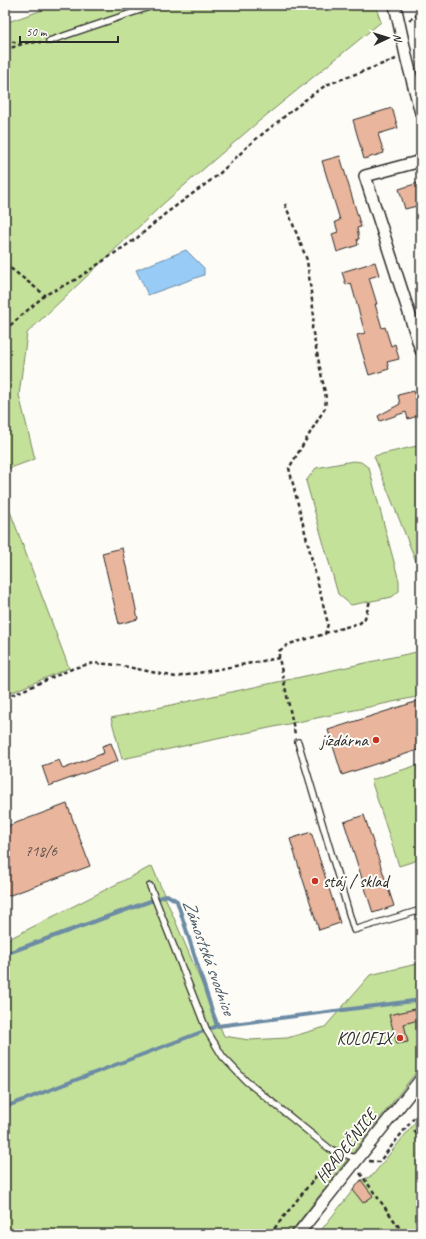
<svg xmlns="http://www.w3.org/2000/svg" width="426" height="1239" font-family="Caveat,sans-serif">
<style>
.green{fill:#c4e199;stroke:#788662}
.water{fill:#98cbf5;stroke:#6c8ba4}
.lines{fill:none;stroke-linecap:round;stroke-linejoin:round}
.stream{stroke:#6c8ba4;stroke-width:4}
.building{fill:#e9b59c;stroke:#2b2b2b}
.service-casing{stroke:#2b2b2b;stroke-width:8}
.minor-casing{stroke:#2b2b2b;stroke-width:14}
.path{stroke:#2b2b2b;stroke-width:2.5;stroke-dasharray:4 3;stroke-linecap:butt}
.service{stroke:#fdfcf7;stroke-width:5.5}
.minor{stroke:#fdfcf7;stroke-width:11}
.poi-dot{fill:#c8321e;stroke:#fdfcf7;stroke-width:1.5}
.labels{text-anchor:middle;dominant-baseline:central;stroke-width:4;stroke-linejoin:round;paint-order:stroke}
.number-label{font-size:15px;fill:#5a4e47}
.poi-label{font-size:17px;fill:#2b2b2b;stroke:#fdfcf7;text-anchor:end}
.street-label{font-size:17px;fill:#2b2b2b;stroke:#fdfcf7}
.water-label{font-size:18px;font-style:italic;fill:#4c5b68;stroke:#fdfcf7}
</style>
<rect width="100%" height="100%" fill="#fdfcf7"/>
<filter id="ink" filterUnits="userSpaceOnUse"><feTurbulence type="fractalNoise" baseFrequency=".025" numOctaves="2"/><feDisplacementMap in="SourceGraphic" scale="8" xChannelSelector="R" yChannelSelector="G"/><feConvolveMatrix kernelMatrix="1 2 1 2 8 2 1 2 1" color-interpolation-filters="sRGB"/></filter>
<g filter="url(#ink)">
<path class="green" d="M57,5h318l6,17 -123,100 -94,81 -137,130 -8,62 16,64 -30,11v-447z
M421,445v129l-47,-118z
M353,461l8,1 8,6 30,113v10l-7,6 -41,8 -13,-11 -32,-113 10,-13z
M5,498l64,170 -64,27z
M421,651v45l-299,63 -11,-41z
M421,764v95l-22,7 -28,-86z
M152,866l72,170 25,4 38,-2 38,-11 45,-52 51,-12v103l-132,168h-284v-293z
M421,1115v119h-103l43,-54 11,-4z"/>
<path class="water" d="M186,250l18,18v7l-56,20 -12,-25z"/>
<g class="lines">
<path class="stream" d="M5,954l162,-59 10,6 40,125 204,-26
M5,1107l212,-81"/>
</g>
<path class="building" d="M392,108l6,20 -20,6 6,19 -20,6 -11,-39z
M340,156l21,71 -4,1 2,11h-2l1,6 -21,7 -5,-18 6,-2 -3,-10 5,-2 -18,-59z
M421,182v23l-16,4 -6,-20z
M375,262l4,13 -10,3 8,26h-2l7,24 3,-1 6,19 4,-2 4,15 -12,3 2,7 -20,6 -12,-40 8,-2 -2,-7 -12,-43 -5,2 -4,-13z
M414,391l2,8 5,-1v17l-13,4 -2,-7 -26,9 -2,-5 22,-12 -2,-9z
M122,548l4,19 1,-1 11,53 -19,5 -17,-71z
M421,700v49l-79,26 -14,-45z
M111,743l7,18 -69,25 -7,-20 17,-6 4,9 41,-16 -2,-7z
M67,804l23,62 -85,31v-70z
M364,815l30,91 -21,7 -29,-91z
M311,832l29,91 -21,7 -29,-91z
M415,1009l3,11 -14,4 4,18 -11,2 -8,-29z
M361,1180l12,16 -10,7 -10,-13z"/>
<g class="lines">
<defs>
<path id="service" d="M49,41l106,-36
M298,742l56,188 67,-20
M150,886l57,145 16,26 23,24 84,68 28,10"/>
<path id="minor" d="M395,5l12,55 14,53
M421,161l-56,15 56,174
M298,1234l123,-155"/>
</defs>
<use href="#service" class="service-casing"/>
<use href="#minor" class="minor-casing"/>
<path class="path" d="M409,20l12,-7
M5,41l17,2
M5,50l20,-7 16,-1
M285,204l22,56 7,56 -2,12 14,70 -1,10 -36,60 39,156 -3,10 -36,10 -10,7v7l16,76
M5,264l40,31
M5,330l40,-35 30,-15 62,-42 28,-24 53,-39 32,-31 55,-44 21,-15 70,-26
M325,633l35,-10 5,-5 5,-17
M5,698l69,-30 20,-5 24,2 58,12 103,-19
M414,1130l7,12
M369,1161l10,1 42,-53
M360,1173l44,61
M270,1234l47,-59 20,-14"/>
<use href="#service" class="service"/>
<use href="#minor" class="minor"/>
</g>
</g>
<g class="poi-dot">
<circle cx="376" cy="740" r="4"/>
<circle cx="315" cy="881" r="4"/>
<circle cx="400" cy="1038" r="4"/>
</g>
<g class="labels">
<g class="number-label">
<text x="41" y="851">718/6</text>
</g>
<g class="poi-label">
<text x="368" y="740">jízdárna</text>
<text x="323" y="881" text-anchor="start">stáj / sklad</text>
<text x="392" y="1038">KOLOFIX</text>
</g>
<g class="street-label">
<text transform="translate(346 1146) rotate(-52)">HRADEČNICE</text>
</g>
<g class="water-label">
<text transform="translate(209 957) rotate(70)">Zámostská svodnice</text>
</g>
</g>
<rect width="426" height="1239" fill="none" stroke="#fdfcf7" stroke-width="20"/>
<rect x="10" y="10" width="406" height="1219" fill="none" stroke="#2b2b2b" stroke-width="1.5" filter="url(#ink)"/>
<g transform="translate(388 38) rotate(86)" stroke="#fdfcf7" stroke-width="3" paint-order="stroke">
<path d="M0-3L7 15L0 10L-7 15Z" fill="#2b2b2b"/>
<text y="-6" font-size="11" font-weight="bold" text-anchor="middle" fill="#2b2b2b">N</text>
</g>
<path d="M20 36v6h98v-6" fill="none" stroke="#2b2b2b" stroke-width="2"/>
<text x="26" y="36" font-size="12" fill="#2b2b2b" stroke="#fdfcf7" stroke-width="3" paint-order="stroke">50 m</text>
</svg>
